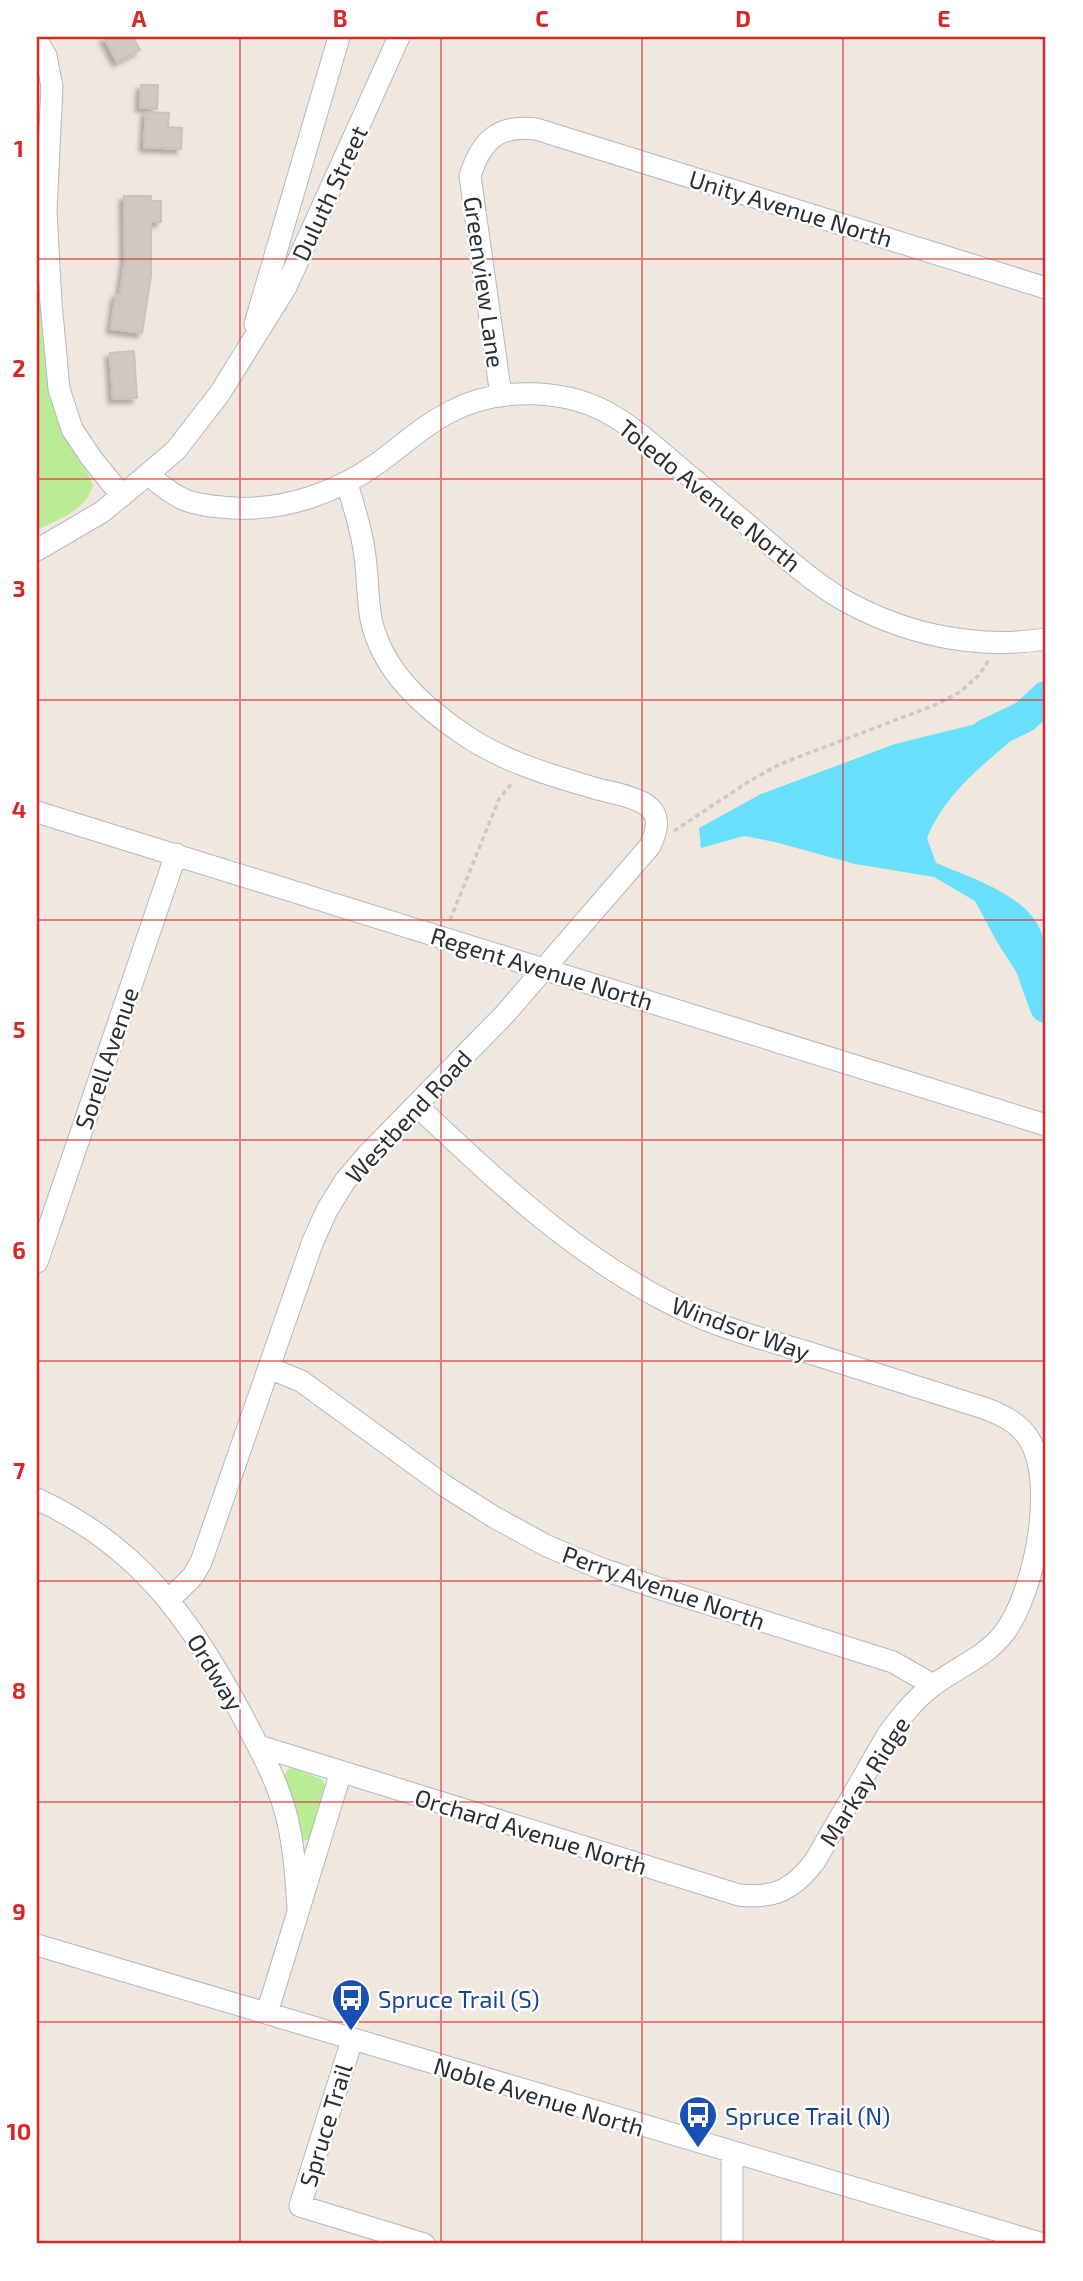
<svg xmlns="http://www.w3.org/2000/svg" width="1083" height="2281" font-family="'Exo 2',sans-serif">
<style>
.green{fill:#baec96}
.water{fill:#68e0fc}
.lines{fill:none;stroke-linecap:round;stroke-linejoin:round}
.river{stroke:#68e0fc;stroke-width:32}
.building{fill:#cfc9c0;stroke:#ccc3b8;stroke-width:2;filter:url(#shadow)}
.minor-casing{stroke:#b3b7c2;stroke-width:23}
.path{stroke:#c9c9c9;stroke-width:3.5;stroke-dasharray:5 3.5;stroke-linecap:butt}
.minor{stroke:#fff;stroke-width:21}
.grid{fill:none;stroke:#d62828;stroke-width:2;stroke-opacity:0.55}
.labels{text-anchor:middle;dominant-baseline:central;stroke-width:5;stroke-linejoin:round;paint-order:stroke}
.street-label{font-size:24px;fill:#2e2e2e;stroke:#fff}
.transit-label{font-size:24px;fill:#164399;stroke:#fff;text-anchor:start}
.neatline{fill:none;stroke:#d62828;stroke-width:2.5}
.grid-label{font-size:23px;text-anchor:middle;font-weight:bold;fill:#d62828}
</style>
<defs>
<filter id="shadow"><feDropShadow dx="-4.5" dy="4.5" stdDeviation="2" flood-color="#0004"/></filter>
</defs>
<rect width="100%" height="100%" fill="#f0e7df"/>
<path class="green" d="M37,246l13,154 19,44 14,20 10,21c-7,26 -35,34 -56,45z
M293,1768l28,11 4,5 -16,55 -3,2 -4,-2 -18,-63 4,-7z"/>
<path class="water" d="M1020,713l8,13c-38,34 -81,63 -101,112l9,25c37,16 109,37 108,86 0,8 -3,18 -5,26l-24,-5 -18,-28 -22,-41 -41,-24 -79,-13 -80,-22 -31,-6 -43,12 -2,-20 62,-34 134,-50z"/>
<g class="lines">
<path class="river" d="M986,735l38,-18 22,-20
M1015,938l11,14 20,55"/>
</g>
<path class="building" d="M104,37h29l7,13 -23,12z
M141,85h17l-1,24 -17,-2z
M146,112l23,1 -1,14 14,1 -1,21 -37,-2z
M124,196h27v5h10v21h-10v54l-9,57 -31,-4 5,-35h4l5,-33z
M134,351l3,47 -24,1 -3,-46z"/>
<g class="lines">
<defs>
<path id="minor" d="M37,41l9,15 6,30 -6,125 5,92 8,86 13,40 20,30 30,37
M255,324l84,-287
M501,396l-31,-220c11,-35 28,-52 66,-47l510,159
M148,474c32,29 44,31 86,34 50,3 104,-16 144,-45 25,-18 47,-39 74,-52 48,-25 117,-23 163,6 9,5 17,12 26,18 35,30 71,60 107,90 29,25 59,53 92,73 63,36 134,52 206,41
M37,550l65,-38 46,-38 28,-24 44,-57 66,-106 113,-250
M37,812l1009,313
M37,1262l139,-408
M269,1368l32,13 144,105 49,31 53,29 55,23 56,19 235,74 40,23
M37,1499c102,47 153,120 205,216 17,33 36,66 45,103 7,29 9,59 11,90
M169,1600l24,-24 8,-14 112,-321 14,-31 18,-29 23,-27 137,-140 145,-168c7,-15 12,-31 -5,-42 -12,-8 -37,-12 -51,-16 -44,-13 -89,-26 -128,-52 -42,-28 -84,-65 -95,-117 -4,-23 -3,-46 -7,-69 -3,-23 -11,-45 -17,-67
M259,1746l480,149c36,4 55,-6 76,-34l73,-127c13,-17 26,-34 43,-47 24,-19 54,-29 73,-54 30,-39 53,-150 25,-194 -10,-16 -25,-23 -42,-30 -59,-19 -118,-37 -177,-56 -36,-11 -72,-20 -106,-34 -112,-47 -202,-133 -288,-214
M37,1945l1006,299
M267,2013l74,-241
M352,2040l-52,166 124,38
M732,2244v-91"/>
</defs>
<use href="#minor" class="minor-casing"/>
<path class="path" d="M674,831l74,-49 32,-18 155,-59 25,-13 19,-17 10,-15
M450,920l49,-121 14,-17"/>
<use href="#minor" class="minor"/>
</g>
<path class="grid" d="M240,37v2207M441,37v2207M642,37v2207M843,37v2207M37,259h1009M37,479h1009M37,700h1009M37,920h1009M37,1140h1009M37,1361h1009M37,1581h1009M37,1802h1009M37,2022h1009"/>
<defs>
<symbol id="bus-pin" viewBox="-11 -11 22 30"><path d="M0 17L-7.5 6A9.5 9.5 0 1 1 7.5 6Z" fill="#1a4fb4" stroke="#fff"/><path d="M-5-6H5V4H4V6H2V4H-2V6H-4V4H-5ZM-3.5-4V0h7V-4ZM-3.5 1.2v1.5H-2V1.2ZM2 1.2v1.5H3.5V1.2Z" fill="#fff"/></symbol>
</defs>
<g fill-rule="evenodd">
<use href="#bus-pin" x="329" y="1976" width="44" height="60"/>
<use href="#bus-pin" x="676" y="2093" width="44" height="60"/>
</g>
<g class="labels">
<g class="street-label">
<text transform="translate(329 193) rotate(-65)">Duluth Street</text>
<text transform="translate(791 208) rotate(17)">Unity Avenue North</text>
<text transform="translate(485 282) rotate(82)">Greenview Lane</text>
<text transform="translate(710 495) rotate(39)">Toledo Avenue North</text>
<text transform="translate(542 968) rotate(17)">Regent Avenue North</text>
<text transform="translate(106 1058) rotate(-71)">Sorell Avenue</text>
<text transform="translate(408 1116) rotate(-47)">Westbend Road</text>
<text transform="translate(741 1328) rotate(20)">Windsor Way</text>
<text transform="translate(664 1587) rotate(19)">Perry Avenue North</text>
<text transform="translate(216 1672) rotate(59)">Ordway</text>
<text transform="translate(864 1781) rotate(-58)">Markay Ridge</text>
<text transform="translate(531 1831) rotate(17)">Orchard Avenue North</text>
<text transform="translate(539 2096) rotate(17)">Noble Avenue North</text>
<text transform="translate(325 2125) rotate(-73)">Spruce Trail</text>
</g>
<g class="transit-label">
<text x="378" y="1998">Spruce Trail (S)</text>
<text x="725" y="2115">Spruce Trail (N)</text>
</g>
</g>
<rect width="1083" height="2281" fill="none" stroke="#ffffff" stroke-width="77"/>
<rect x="38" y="38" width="1006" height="2204" class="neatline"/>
<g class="grid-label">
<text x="139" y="27">A</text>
<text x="340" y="27">B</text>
<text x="542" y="27">C</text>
<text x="743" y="27">D</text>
<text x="944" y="27">E</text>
<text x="19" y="157">1</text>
<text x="19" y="377">2</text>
<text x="19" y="597">3</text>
<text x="19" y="818">4</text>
<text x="19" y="1038">5</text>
<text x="19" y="1259">6</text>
<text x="19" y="1479">7</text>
<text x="19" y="1699">8</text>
<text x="19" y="1920">9</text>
<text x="19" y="2140">10</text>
</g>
</svg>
